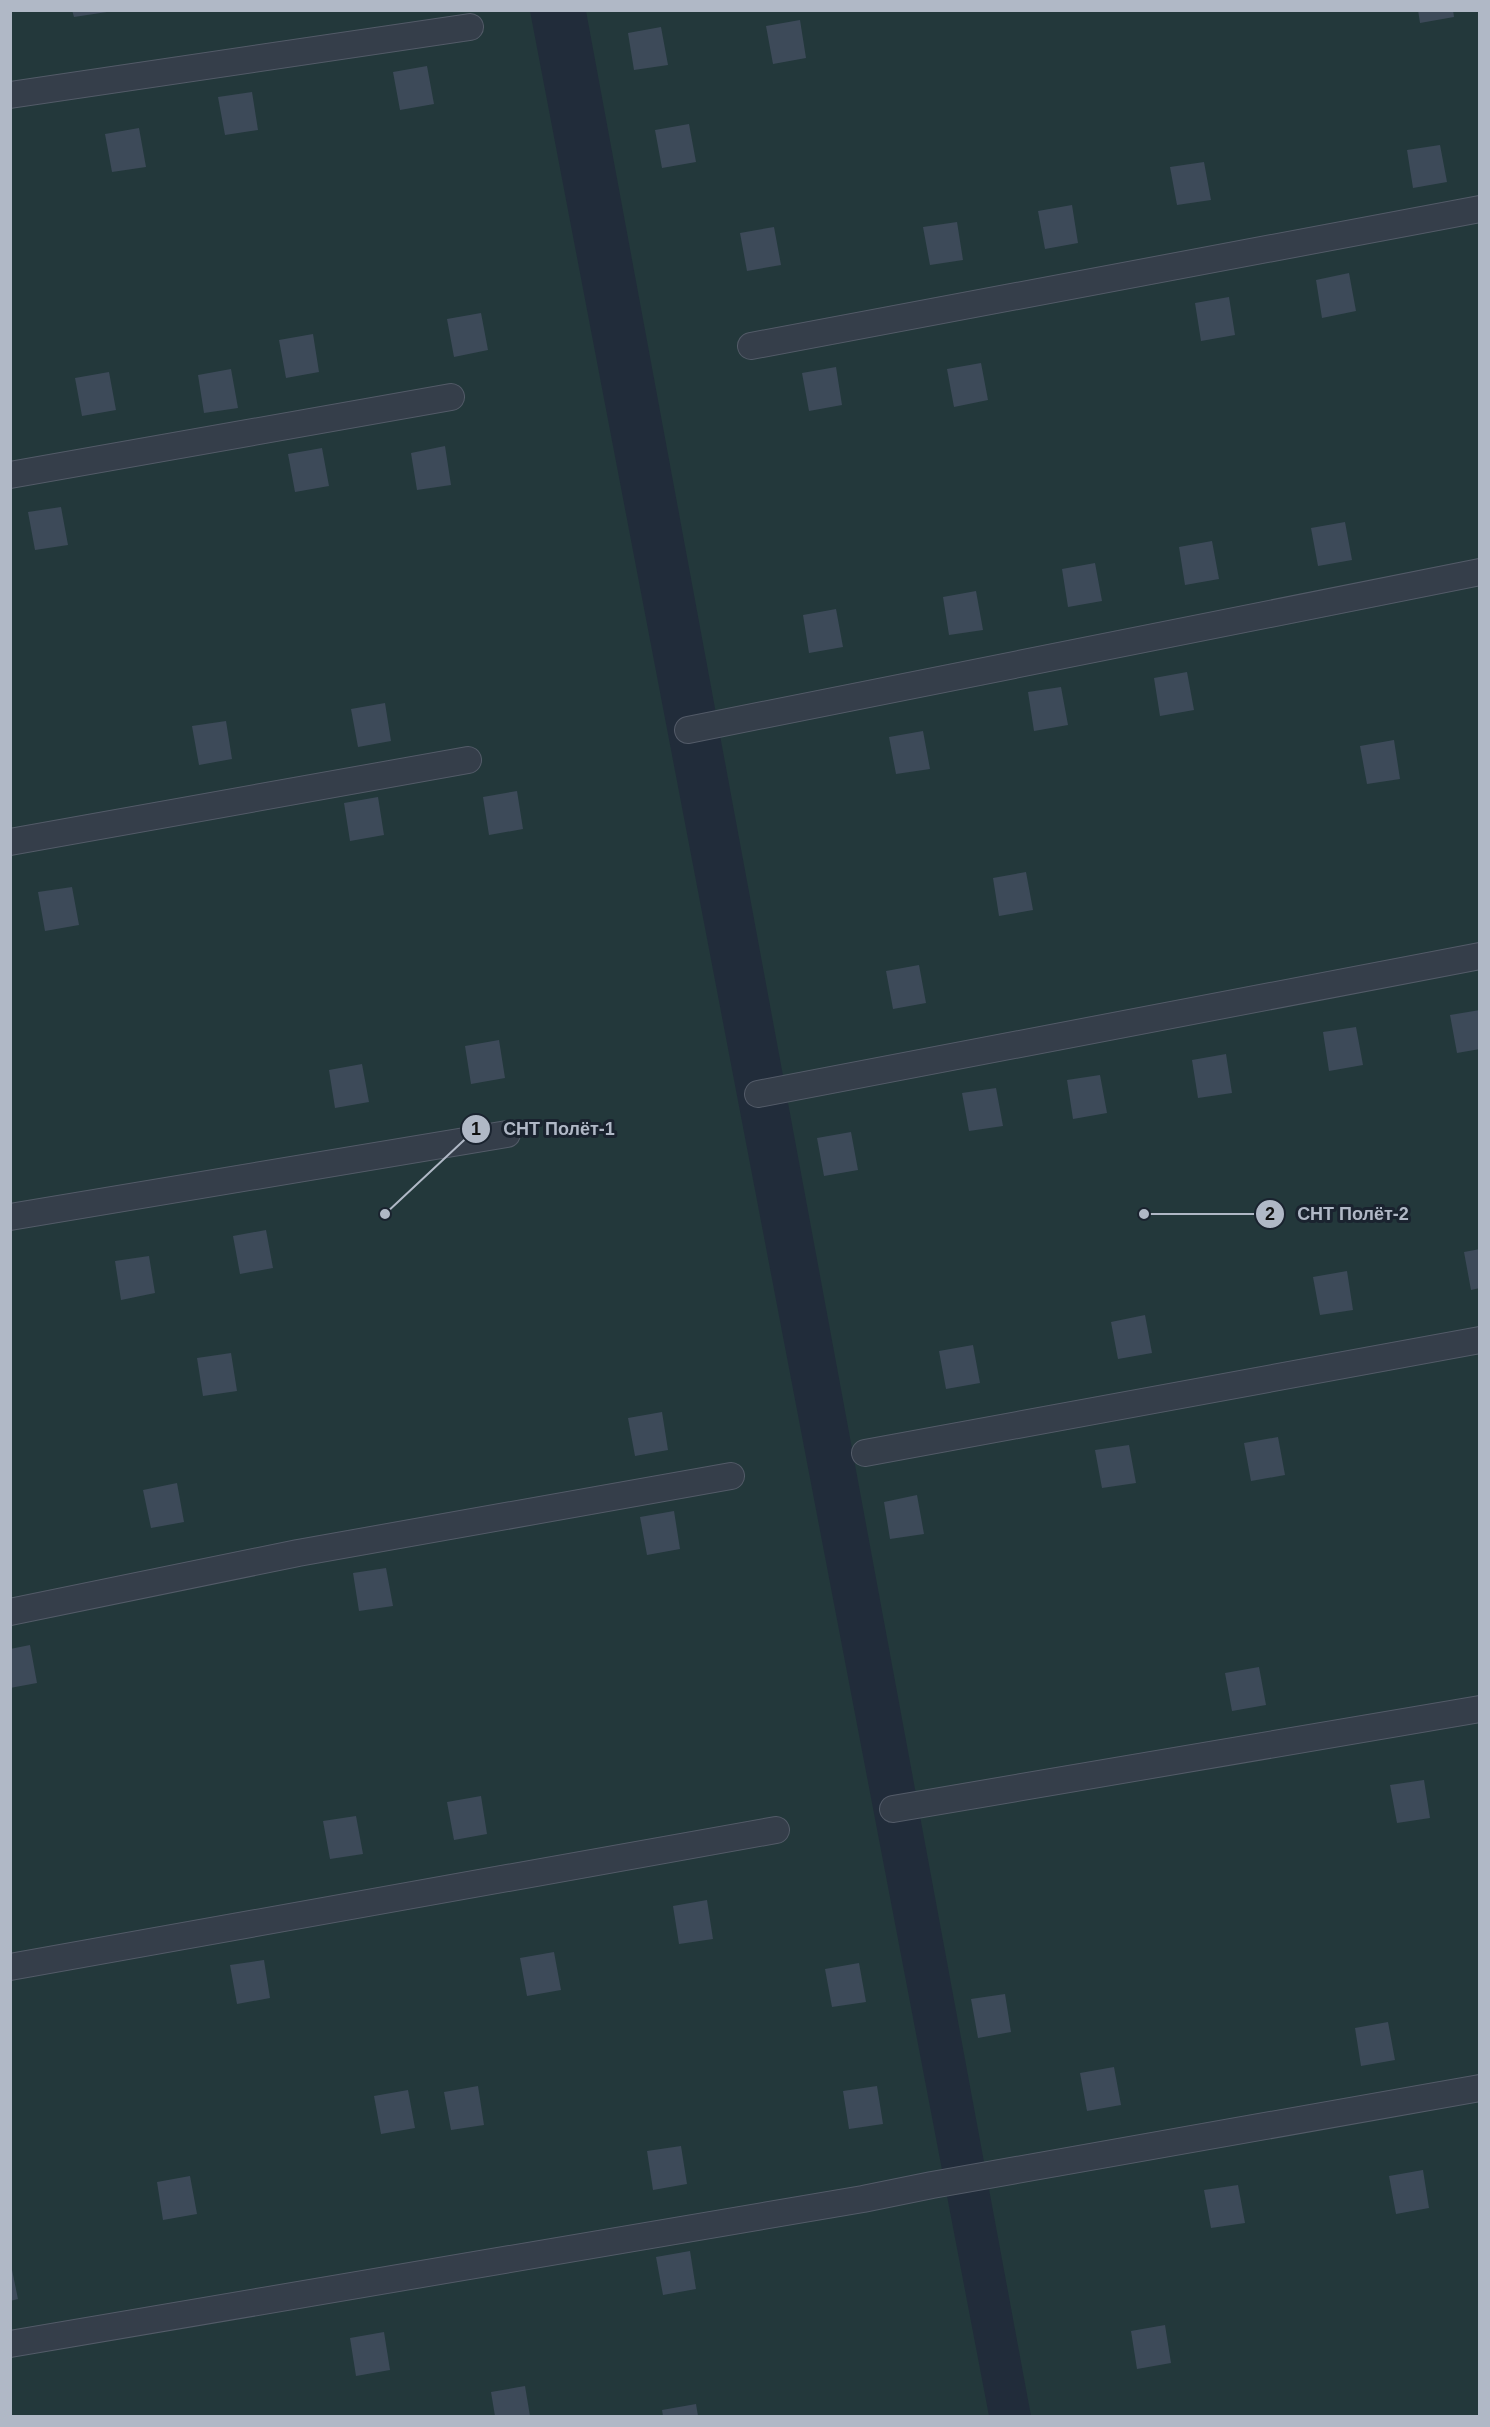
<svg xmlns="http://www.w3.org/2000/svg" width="1490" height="2427" font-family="Arial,sans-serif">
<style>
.green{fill:#23383b}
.building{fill:#3d4a59}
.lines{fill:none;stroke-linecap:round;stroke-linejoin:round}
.service-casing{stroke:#535b68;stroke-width:28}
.service{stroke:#353e4a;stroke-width:26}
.leader{fill:none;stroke:#b0b8c6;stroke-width:2}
.callout-dot{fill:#b0b8c6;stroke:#1a232f;stroke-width:2}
.mark-label{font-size:18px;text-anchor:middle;font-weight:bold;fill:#111}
.callout-label{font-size:18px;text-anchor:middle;font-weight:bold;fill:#b0b8c6;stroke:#1a232f;stroke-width:6;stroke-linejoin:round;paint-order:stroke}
</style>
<rect width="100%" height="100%" fill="#212c3a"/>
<path class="green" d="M11,11h519l459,2405h-978z
M586,11h893v2405h-448z"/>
<path class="building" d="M72,10h35v2l-33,5z
M1418,10h35l1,7 -34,6z
M800,20l6,38 -33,6 -7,-38z
M661,27l7,38 -34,5 -6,-37z
M427,66l7,38 -34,6 -7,-38z
M252,92l6,38 -33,5 -7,-38z
M689,124l7,38 -34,6 -7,-38z
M139,128l7,39 -34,5 -7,-38z
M1440,145l7,37 -34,6 -6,-38z
M1204,162l7,38 -34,5 -7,-38z
M1072,205l6,38 -33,6 -7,-38z
M957,222l6,38 -33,5 -7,-38z
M774,227l7,38 -34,6 -7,-38z
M1349,273l7,38 -34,7 -6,-38z
M1229,297l6,38 -34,6 -6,-38z
M481,313l7,37 -34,7 -7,-38z
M313,334l6,38 -33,6 -7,-38z
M981,363l7,37 -34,7 -7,-38z
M836,367l6,38 -33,6 -7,-38z
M231,369l7,39 -34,5 -6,-38z
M109,372l7,38 -34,6 -7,-38z
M445,446l6,39 -34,5 -6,-37z
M322,448l7,38 -34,6 -7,-38z
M61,507l7,38 -33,5 -7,-38z
M1345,522l7,38 -34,6 -7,-38z
M1212,541l7,38 -34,6 -6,-38z
M1095,563l7,38 -34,6 -6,-38z
M976,591l7,39 -34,5 -6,-38z
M836,609l7,38 -34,6 -6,-38z
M1187,672l7,38 -34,6 -6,-38z
M1061,687l7,38 -34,6 -6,-39z
M385,703l6,38 -33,6 -7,-38z
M226,721l6,38 -33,6 -7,-39z
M923,731l7,38 -34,5 -7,-37z
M1394,740l6,39 -33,5 -7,-38z
M517,791l6,38 -34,6 -6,-38z
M378,797l6,38 -34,6 -6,-38z
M1026,872l7,38 -34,6 -6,-38z
M72,887l7,38 -34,6 -7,-39z
M919,965l7,38 -33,6 -7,-38z
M1480,1010v39l-23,4 -7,-38z
M1356,1027l7,38 -34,6 -6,-39z
M499,1040l6,38 -34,6 -6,-38z
M1226,1054l6,39 -34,5 -6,-38z
M362,1064l7,38 -34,6 -6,-38z
M1100,1075l7,38 -34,6 -6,-39z
M996,1088l7,38 -34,5 -7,-38z
M851,1132l7,38 -34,6 -7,-38z
M266,1230l7,38 -33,6 -7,-38z
M1480,1249v39l-9,2 -7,-38z
M149,1256l6,37 -34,7 -6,-39z
M1347,1271l6,39 -33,5 -7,-38z
M1145,1315l7,38 -34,6 -7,-37z
M973,1345l7,38 -34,6 -7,-38z
M231,1353l6,38 -34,5 -6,-38z
M662,1412l6,38 -33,6 -7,-38z
M1278,1437l7,38 -34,6 -7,-38z
M1129,1445l7,38 -34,5 -7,-38z
M177,1483l7,39 -33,6 -8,-38z
M917,1495l7,39 -34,5 -6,-37z
M674,1511l6,38 -33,6 -7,-38z
M386,1568l7,38 -34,5 -6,-38z
M30,1645l7,38 -27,5v-39z
M1259,1667l7,38 -34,6 -7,-38z
M1424,1780l6,38 -33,5 -7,-38z
M481,1796l6,38 -33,6 -7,-38z
M356,1816l7,38 -33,5 -7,-38z
M707,1900l6,39 -34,5 -6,-38z
M554,1952l7,38 -34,6 -7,-38z
M264,1960l6,38 -33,6 -7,-39z
M859,1963l7,39 -34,5 -7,-38z
M1005,1994l6,38 -33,6 -7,-39z
M1388,2022l7,38 -34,6 -6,-38z
M1114,2067l7,38 -34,6 -7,-38z
M478,2086l6,39 -33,5 -7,-38z
M877,2086l6,38 -34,5 -6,-38z
M408,2090l7,38 -34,6 -7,-38z
M681,2146l6,38 -34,6 -6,-39z
M1423,2170l6,38 -33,6 -7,-38z
M190,2176l7,38 -34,6 -6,-38z
M1238,2185l7,38 -34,5 -7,-38z
M690,2251l6,38 -33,6 -7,-38z
M10,2260l8,39 -8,2z
M1165,2325l6,38 -34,6 -6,-38z
M384,2332l6,38 -34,6 -6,-38z
M525,2386l5,30h-35l-4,-24z
M696,2404l2,12h-35l-1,-6z"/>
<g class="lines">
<defs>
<path id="service" d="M10,95l460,-68
M751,346l729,-137
M10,475l441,-78
M688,730l792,-158
M10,842l458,-82
M758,1094l722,-138
M10,1217l497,-83
M865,1453l615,-113
M10,1612l288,-59 433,-77
M893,1809l587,-100
M10,1967l766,-137
M10,2344l853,-145 69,-14 548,-97"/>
</defs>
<use href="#service" class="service-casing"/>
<use href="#service" class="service"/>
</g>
<path class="leader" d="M385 1214L476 1129M1144 1214L1270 1214"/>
<g class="callout-dot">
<circle cx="385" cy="1214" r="6"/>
<circle cx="1144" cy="1214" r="6"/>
<circle cx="476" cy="1129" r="15"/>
<circle cx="1270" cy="1214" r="15"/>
</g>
<g class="mark-label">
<text x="476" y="1135">1</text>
<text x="1270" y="1220">2</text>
</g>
<g class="callout-label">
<text x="559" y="1135">СНТ Полёт-1</text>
<text x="1353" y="1220">СНТ Полёт-2</text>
</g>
<rect width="1490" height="2427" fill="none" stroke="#b0b8c6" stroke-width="24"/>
</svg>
